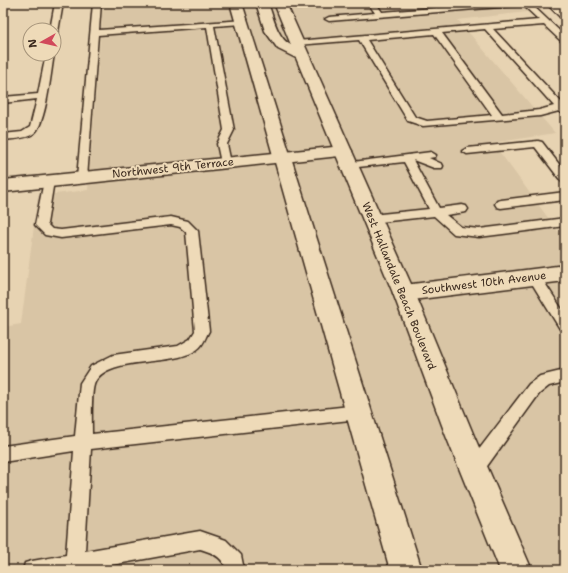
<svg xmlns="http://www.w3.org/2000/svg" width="568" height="573" font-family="'Shantell Sans',sans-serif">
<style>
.built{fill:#d9c5a5}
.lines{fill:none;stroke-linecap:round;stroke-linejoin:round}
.service-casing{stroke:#3b2a1e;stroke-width:3}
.minor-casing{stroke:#3b2a1e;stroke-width:3}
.primary-casing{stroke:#3b2a1e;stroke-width:3}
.service{fill:#eedab8;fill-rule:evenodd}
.minor{fill:#eedab8;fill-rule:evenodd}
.primary{fill:#eedab8;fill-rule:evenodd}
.labels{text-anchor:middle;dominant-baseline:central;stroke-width:4;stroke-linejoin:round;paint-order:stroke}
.street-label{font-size:11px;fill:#3b2a1e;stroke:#eedab8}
</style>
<rect width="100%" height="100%" fill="#e7d3b2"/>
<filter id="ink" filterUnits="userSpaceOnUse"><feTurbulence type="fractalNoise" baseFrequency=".025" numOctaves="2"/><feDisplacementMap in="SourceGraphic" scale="8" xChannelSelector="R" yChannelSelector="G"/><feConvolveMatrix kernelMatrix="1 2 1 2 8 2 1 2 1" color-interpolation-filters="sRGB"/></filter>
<g filter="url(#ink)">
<path class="built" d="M103,3h432l9,7 -86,10 97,113 -62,10 72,98v329h-562v-243l18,-3 17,-128 50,-6z"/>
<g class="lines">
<defs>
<path id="service" d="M55,3h8l-5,29 -4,2v-4h-4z
M93,3h8l-2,27 146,-10v4h-3l-28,2 20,104 -7,14 4,19 -1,2h-8l-1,-2 -4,-19 7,-14 -17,-103 -109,8 -11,143 -1,2h-8l-1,-2z
M368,3h8l6,9 117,-9h31l35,33v6h-3l-18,-17 -51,4 70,75 2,-1v11l-4,-1 -2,-2 -19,5 -117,10 -15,-5 -49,-81 -62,5 -4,-2 4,-2 242,-21 -16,-15 -194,16 -4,-2 4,-2 46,-4zM485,29l69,77 -15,4 -37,4 -60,-81zM434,34l58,81 -65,6 -12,-4 -48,-77z
M46,54h8c-3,16 -8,73 -21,80 -8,5 -20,5 -30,6v-6l19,-2 8,-5 7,-28 -34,4v-6l35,-3z
M538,141l4,1 23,30v10l-4,-1 -26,-34 -68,7 -5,-3 5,-3z
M431,152l5,3 -1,2 -6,1 13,6 1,2 -1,2h-8l-21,-8 26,48 23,-3 4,1 2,3 -2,3 -20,3 15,12 18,2 86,-11v8l-86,11 -25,-3 -20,-18 -63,7 -4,-1 -2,-3 2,-3 4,-1 58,-6 -25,-47 -55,6 -5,-3 1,-2z
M49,178l5,3 -7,43 5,5 9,1 110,-13 17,4 10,10 11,100c-3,5 -5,12 -9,16 -22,22 -96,6 -106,38 -3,10 -2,37 -2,49l267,-29 5,2 3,5 -3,5 -5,2 -268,30 -6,102 115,-20 26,9 15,15 3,15h-18c-2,-13 -15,-18 -26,-21l-116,21h-61l2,-7 7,-2 34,-6 8,-104 -71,11v-16l72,-10 5,-53 11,-17 22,-11 65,-9 12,-7 5,-8 -9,-99 -6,-5 -9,-2 -110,13 -16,-3 -10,-10 9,-44z
M565,192v8l-64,8 -4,-1 -2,-3 2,-3 4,-1z
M534,272l5,2 26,40v16l-5,-1 -32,-52 1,-3z
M565,370v12l-16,4 -10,8 -59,82 -6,2 -6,-2 -2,-6 2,-6 61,-80 11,-8z"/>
<path id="minor" d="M546,3h14l5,5v10l-5,-1z
M343,146l6,1 3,4 -3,4 -346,37v-12z
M565,265v16l-161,20 -8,-2 -3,-6 3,-6 8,-2z"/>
<path id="primary" d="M230,3h12l180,567h-32z
M256,3h12c5,13 9,35 23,42l-17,-42h12l129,290 59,143 58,134h-32l-54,-134 -53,-143 -97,-235 -18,-9 -13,-18z"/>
</defs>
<use href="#service" class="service-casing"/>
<use href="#minor" class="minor-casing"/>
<use href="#primary" class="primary-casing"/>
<use href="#service" class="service"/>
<use href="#minor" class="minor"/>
<use href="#primary" class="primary"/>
</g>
</g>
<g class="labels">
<g class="street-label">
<text transform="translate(173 168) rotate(-6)">Northwest 9th Terrace</text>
<text transform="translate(484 283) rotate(-7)">Southwest 10th Avenue</text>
<text transform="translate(399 286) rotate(68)">West Hallandale Beach Boulevard</text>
</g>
</g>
<rect width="568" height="573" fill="none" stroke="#eedab8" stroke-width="16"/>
<rect x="8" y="8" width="552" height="557" fill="none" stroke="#3b2a1e" stroke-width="1.5" filter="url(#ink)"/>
<g transform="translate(42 42) rotate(262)"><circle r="19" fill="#eedab8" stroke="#a6947a"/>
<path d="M0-3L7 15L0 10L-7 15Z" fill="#d1495b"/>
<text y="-6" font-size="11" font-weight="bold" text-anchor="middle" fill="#3b2a1e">N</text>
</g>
</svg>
